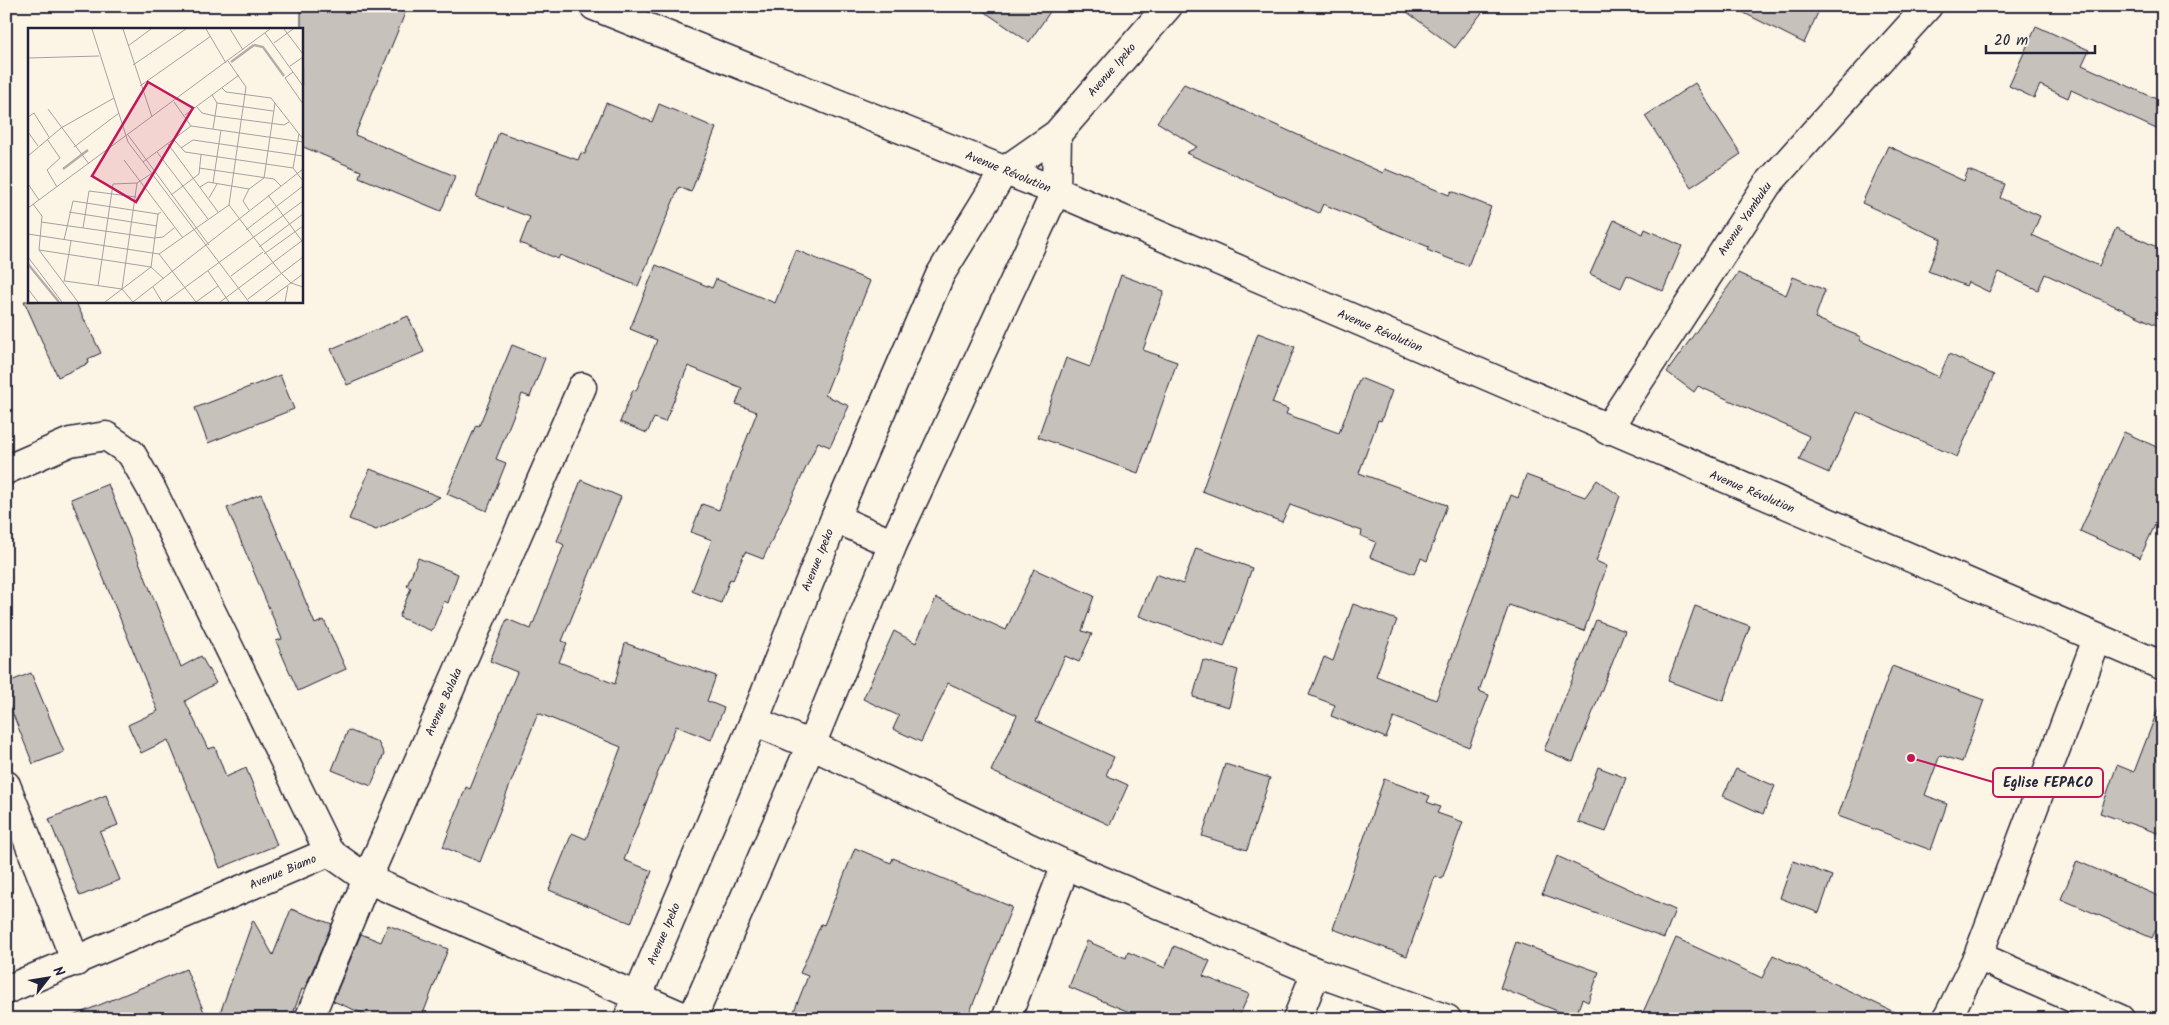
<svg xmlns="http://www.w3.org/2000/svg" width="2169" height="1025" font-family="Kalam,sans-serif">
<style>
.building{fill:#c6c1bb;stroke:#22223b}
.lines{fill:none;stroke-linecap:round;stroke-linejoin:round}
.minor-casing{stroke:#22223b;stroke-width:31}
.tertiary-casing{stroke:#22223b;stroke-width:31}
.minor{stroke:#fcf5e5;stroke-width:28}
.tertiary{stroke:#fcf5e5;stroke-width:28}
.labels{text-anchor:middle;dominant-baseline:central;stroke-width:4;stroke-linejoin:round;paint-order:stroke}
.street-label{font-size:12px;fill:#22223b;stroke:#fcf5e5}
.inset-river{fill:none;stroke:#b2adab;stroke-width:2.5}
.inset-road{fill:none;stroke:#a5a1a1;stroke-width:1}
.view{fill:#c2185b;fill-opacity:0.15;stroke:#c2185b;stroke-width:2.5}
.inset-edge{fill:none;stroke:#22223b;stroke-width:2.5}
.leader{fill:none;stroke:#c2185b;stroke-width:2}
.callout-dot{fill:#c2185b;stroke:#fcf5e5;stroke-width:2}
.callout{fill:#fcf5e5;stroke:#c2185b;stroke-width:2}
.callout-label{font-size:14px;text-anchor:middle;font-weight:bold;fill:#22223b}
</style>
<rect width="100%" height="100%" fill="#fcf5e5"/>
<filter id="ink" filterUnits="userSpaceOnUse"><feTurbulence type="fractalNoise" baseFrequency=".02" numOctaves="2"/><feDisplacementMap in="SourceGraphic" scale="10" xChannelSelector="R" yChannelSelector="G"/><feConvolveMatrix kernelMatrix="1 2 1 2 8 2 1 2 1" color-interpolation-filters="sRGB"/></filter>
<g filter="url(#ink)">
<path class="building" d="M301,6h107l-53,129 100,41 -14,35 -82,-34 2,-6 -60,-25z
M976,6h78l-25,36z
M1399,6h88l-32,42z
M1730,6h91l-17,37z
M2036,26l53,24 -7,15 81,37v30l-92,-42 -3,8 -28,-13 -6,13 -25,-12z
M1695,83l46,71 -50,33 -46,-71z
M1184,84l199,89 2,-4 64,26 2,-4 40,16 -23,59 -41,-16 2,-3 -106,-43 -4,9 -133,-60 11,-6 -40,-25z
M606,103l46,19 7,-18 57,24 -25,64 -12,-5 -41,99 -78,-31 -2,4 -38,-16 10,-26 -54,-20 23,-65 79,28 3,-7 4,1z
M1888,146l76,35 4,-11 37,14 -5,14 40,18 -8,19 67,31 17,-38 47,22v78l-118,-54 -7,16 -39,-18 -10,20 -21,-10 -2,4 -38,-15 13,-32 -79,-36z
M1614,220l29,14 2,-5 37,17 -19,45 -36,-16 -6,13 -31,-14z
M796,250l74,31 -45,114 24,11 -19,41 -12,-5 -55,117 -18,-7 -12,28 -3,-1 -9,24 -29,-12 20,-51 -21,-8 11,-28 17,6 38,-98 -21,-8 6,-16 -54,-22 -23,56 -11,-4 -7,15 -27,-11 13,-32 3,1 21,-51 -27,-11 26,-64 56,23 4,-9 59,24z
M1738,273l48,22 7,-18 32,13 -10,28 46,19 -2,3 80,37 10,-23 45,21 -37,82 -100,-45 -28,61 -30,-13 10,-24 -111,-50 -4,6 -27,-20z
M1121,275l43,16 -21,59 34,12 -39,111 -100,-36 28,-79 24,9z
M24,301h51l26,52 -13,6 1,4 -31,14z
M408,316l16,36 -77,33 -16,-36z
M1258,333l37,14 -23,56 16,6 -2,5 53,19 21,-55 32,13 -11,30 -3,-1 -19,53 88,32 -20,56 -6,-3 -7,16 -44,-17 6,-15 -15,-6 1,-5 -72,-26 -8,17 -80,-31z
M512,345l33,13 -15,39 -8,-3 -26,65 10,4 -19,48 -40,-17 29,-69 3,1z
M280,375l14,34 -86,34 -13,-35z
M2124,432l39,18v57l-23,51 -60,-27z
M370,469l70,28 -64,33 -27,-11z
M1526,475l59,22 12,-17 23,16 -24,65 11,5 -23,65 -75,-26 -30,86 10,4 -20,52 -75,-30 -8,21 -55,-22 4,-11 -26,-10 15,-38 9,4 20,-57 44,16 -21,56 60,24 75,-205 7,3z
M581,480l40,17 -59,144 5,2 -8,19 56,22 10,-41 91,33 -9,25 17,7 -13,32 -35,-14 -52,134 28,11 -21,52 -82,-33 23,-57 14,6 35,-92 -83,-34 -58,149 -37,-15 23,-60 4,2 47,-117 -27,-11 17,-42 24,10 33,-84 -7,-4z
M108,484l73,183 20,-11 15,27 -31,18 23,48 7,-2 11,30 20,-9 31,77 -57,23 -52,-128 -27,13 -13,-28 30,-14 -87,-212z
M261,494l54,130 9,-4 22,49 -48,22 -22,-50 6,-2 -55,-131z
M1196,548l56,20 -28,79 -85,-31 17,-42 27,10z
M418,558l40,16 -10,29 -4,-2 -12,30 -33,-14 12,-29 -4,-2z
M1034,569l60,27 -12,35 10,3 -13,28 -14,-6 -29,65 78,36 -8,18 22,10 -18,40 -119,-54 26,-56 -69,-32 -27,59 -28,-13 6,-13 -36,-17 31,-68 22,12 20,-45 70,32z
M1695,606l55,20 -27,75 -55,-20z
M1596,620l29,11 -52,131 -29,-12z
M1203,660l35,10 -9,37 -36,-10z
M1892,666l92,34 -22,62 -22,-7 -15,40 22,9 -16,46 -93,-34z
M31,673l33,79 -31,12 -27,-67v-14z
M2160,704h3v131l-63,-22 17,-48 17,7z
M348,730l30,12 6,12 -13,32 -39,-16z
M1225,764l45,14 -23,72 -45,-14z
M1598,767l28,11 -20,54 -28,-10z
M1736,769l39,17 -12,28 -40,-18z
M1384,779l46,17 -3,6 13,5 -3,6 26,9 -21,57 -7,-3 -28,80 -74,-27z
M106,795l12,30 -18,7 20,48 -40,16 -31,-77z
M855,848l36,15 2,-5 119,49 -45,112h-176l17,-43 -8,-3 21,-49 3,1z
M1557,856l118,54 -11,28 -122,-44z
M1793,861l39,15 -13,37 -39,-15z
M2077,861l86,37v17l-11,23 -91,-39z
M291,909l41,15 -28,66 -2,-1 -11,30h-73l35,-99 20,35z
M388,925l60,24 -27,70h-45l-43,-18 28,-67 20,8z
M1676,938l86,40 11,-23 136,64h-269z
M1087,941l39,17 2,-6 37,16 9,-22 36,15 -7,15 46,18 -11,25h-92l-77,-32z
M1516,942l83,30 -11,30 -6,-3 -7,19 -75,-30z
M186,969l21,50h-139v-1z"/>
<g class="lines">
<defs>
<path id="minor" d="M1607,430l160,-245 161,-179
M6,470l64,-28 36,-6 25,17 21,37 177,362
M754,721l57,24 255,120 250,107 131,47
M6,785l70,177
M1978,956l142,63
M6,990l323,-138 38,27 322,140
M309,1019l58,-140 215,-492
M1006,1019l60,-154
M1297,1019l19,-47
M1947,1019l31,-63 119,-317"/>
<path id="tertiary" d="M594,6l462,185 1107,475
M835,518l58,26
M628,1019l126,-298 81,-203 105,-243 64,-104 53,-37 111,-128
M692,1019l119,-274 82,-201 163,-353 1,-57"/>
</defs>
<use href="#minor" class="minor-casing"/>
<use href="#tertiary" class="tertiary-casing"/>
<use href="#minor" class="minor"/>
<use href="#tertiary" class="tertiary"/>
</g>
</g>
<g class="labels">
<g class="street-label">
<text transform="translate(1112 70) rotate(-49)">Avenue Ipeko</text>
<text transform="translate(1008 172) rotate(22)">Avenue Révolution</text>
<text transform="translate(1745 219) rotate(-56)">Avenue Yambuku</text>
<text transform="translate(1380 331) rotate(23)">Avenue Révolution</text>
<text transform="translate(1752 492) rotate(23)">Avenue Révolution</text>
<text transform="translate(818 560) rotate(-68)">Avenue Ipeko</text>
<text transform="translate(444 702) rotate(-66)">Avenue Bolaka</text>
<text transform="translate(283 872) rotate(-23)">Avenue Biamo</text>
<text transform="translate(664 934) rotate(-67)">Avenue Ipeko</text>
</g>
</g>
<g transform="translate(28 28)">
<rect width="275" height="275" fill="#fcf5e5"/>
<path class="inset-river" d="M226,17l9,2 21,29M203,34l23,-17M35,141l25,-19M0,236l31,38"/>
<path class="inset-road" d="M64,1l36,113 121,160M95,1l29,88M178,1l20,34M202,1l13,21M256,1l19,25M237,5l38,53M246,15l19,-14M100,18l23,-17M0,30l71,-2M200,33l18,26 -17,118 52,68 10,10 12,4M105,37l53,-36M262,38l13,-9M265,44l-8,6 18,26M112,58l71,-50M194,60l4,4 45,6 32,41M184,67l5,8 56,8M146,74l17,24M169,79l5,6 13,3 69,9 5,-3M20,81l41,55M157,87l54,-40M0,89l6,-4 15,24M185,101l4,-26M0,104l10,14M100,107l81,110M19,111l13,19 -13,12 10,17M146,112l11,12 108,16 10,13M140,116l50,68M46,119l45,-34M153,120l12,-8 110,16M129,124l51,67M0,128l33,-28 53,-30M96,132l59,78M115,134l48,-36 112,16M171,140l75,11 7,7M265,140l6,-34M185,155l8,-53M0,156l11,16M172,159l8,-5 41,7 15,-11 11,-75M221,161l-6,12 6,9M143,167l28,-21 2,-19M240,167l34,46M181,170l8,-14M5,176l9,12 -3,34 39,52M0,180l242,-179M41,184l88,14M13,194l113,16 9,-1 11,-9M55,200l6,-37 47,6M218,202l57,-44M0,206l131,20 70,-49M36,212l9,-39 85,13M231,219l44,-33M11,222l112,17 13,12M131,226l37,48M236,226l39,-28M0,229l34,45M180,243l21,31M203,248l32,-24M37,253l57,8M36,254l7,-41M70,258l15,-102 24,-1M125,259l9,15M0,261l10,13M220,271l55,-42M77,274l46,-35 7,-53 3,-2M105,274l170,-133M105,274l-11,-13 15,-106 17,-11M137,274l138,-101M168,274l22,-16M192,274l83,-62M237,274l38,-28M257,274l3,-16"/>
<path class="view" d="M120,54l45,26 -57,94 -44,-26z"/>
<rect width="275" height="275" class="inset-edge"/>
</g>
<path class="leader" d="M1911 758L1993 782"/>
<circle class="callout-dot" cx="1911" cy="758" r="5"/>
<rect class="callout" x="1993" y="768" width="110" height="29" rx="5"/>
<g class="callout-label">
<text x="2048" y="787">Eglise FEPACO</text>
</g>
<rect width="2169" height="1025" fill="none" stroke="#fcf5e5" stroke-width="25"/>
<rect x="12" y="12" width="2144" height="1000" fill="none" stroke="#22223b" stroke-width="2" filter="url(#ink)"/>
<g transform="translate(48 978) rotate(59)" stroke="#fcf5e5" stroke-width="4" paint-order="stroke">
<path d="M0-4L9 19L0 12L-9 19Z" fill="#22223b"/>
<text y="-8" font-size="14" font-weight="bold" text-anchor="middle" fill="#22223b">N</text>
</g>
<path d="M1986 45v8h109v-8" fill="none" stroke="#22223b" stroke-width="2.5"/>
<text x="1994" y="45" font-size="15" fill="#22223b" stroke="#fcf5e5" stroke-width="4" paint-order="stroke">20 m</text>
</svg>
